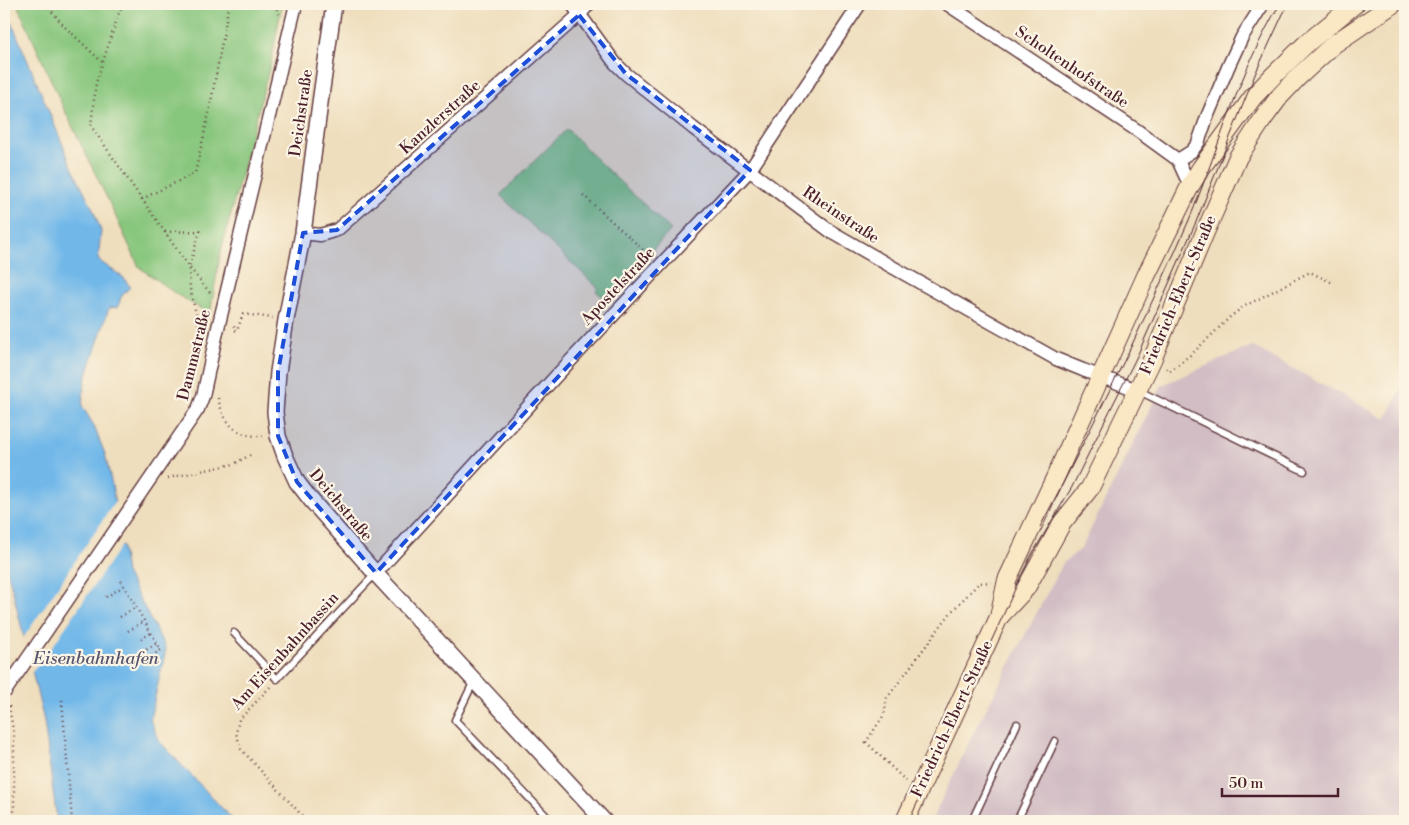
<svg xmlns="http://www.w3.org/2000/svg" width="1409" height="825" font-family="'Libre Bodoni',serif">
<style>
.industrial{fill:#d2bdc5}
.green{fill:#87c67d;stroke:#687254}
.water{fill:#71b8e9;stroke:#5e6c8a}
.pier{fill:#efdebd}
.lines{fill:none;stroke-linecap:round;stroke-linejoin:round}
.service-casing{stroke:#633c41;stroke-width:9}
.minor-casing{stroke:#633c41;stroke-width:15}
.tertiary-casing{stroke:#633c41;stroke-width:18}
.secondary-casing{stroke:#633c41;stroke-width:20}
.path{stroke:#633c41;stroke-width:2.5;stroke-dasharray:1 4;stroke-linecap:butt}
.service{stroke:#fff;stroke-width:6}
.minor{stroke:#fff;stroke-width:12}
.tertiary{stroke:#fff;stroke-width:15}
.secondary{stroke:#fae7c3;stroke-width:18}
.tram{stroke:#4a1f2b;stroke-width:1}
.minor-bridge-casing{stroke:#633c41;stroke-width:15;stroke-linecap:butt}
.minor-bridge{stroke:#fff;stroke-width:12}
.marked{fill:#1d4ed8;fill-opacity:0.2;stroke:#1d4ed8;stroke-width:4;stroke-dasharray:10 6;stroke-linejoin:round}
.labels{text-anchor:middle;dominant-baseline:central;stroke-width:4.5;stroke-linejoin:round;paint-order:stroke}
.street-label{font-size:16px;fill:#4a1f2b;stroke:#fcf5e5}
.water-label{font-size:18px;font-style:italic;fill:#58556e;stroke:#fcf5e5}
</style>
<rect width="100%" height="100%" fill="#fcf5e5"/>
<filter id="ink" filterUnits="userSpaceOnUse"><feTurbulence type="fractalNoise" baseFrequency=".02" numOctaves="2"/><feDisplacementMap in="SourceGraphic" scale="10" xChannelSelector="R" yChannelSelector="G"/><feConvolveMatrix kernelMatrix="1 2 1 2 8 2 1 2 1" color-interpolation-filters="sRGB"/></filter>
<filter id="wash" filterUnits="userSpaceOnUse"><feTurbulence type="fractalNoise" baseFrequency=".0096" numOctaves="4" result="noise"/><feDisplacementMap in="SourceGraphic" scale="20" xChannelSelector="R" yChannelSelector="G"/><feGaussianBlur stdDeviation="1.12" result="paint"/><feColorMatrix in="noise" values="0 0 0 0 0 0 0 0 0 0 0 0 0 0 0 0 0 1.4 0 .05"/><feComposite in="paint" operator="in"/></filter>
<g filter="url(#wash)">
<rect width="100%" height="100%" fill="#efdebd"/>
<polygon class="industrial" points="1252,346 1386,419 1405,381 1405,821 931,821 975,730 1063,563 1081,549 1162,385"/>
<g class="green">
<polygon points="17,4 282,4 272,58 220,255 210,314 176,294 139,267 108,200 63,107"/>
<polygon points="567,129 600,163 671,230 606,300 596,291 598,288 500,195"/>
<polygon points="4,601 9,627 4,636"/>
</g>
<polygon class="water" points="4,4 72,167 93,209 101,231 98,260 124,278 130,287 121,297 118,307 109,308 85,381 82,406 93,424 105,454 113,489 126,573 166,649 150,719 159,741 234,821 57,821 44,721 13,592 4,560"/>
<polygon class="pier" points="117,499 124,541 44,659 37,665 30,675 22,640"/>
</g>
<g filter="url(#ink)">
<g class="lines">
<g class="service-casing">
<g id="service">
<polyline points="1139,391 1304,471"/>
<polyline points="234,633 277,679 376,573"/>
<polyline points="474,681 455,720 551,821"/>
<polyline points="972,821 1017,724"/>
<polyline points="1017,821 1055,741"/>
</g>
</g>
<g class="minor-casing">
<g id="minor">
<polyline points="572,4 615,63 626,74 693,128 830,231 887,264 1056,359 1083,370 1137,390"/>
<polyline points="947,4 1138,131 1178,160 1190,186"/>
<polyline points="1178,160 1192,151 1198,143 1207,117 1229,65 1242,37 1263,4"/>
<polyline points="303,233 320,235 337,230 579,15 589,4"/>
<polyline points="217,332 296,4"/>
<polyline points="376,573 558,374 750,170 860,4"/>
</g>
</g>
<g class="tertiary-casing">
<polyline id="tertiary" points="334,4 320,103 303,233 286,320 278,372 275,412 278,436 285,456 297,482 311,500 376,574 604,821"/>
</g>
<g class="secondary-casing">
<g id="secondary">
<polyline points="1000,616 1026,588 1062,523 1090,488 1152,360 1203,237 1238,157 1263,119 1280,96 1299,76 1334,44 1393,4"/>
<polyline points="905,821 999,617 1007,580 1055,478 1146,276 1190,186 1201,168 1253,97 1273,76 1307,43 1355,4"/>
</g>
</g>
<g class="path">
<polyline points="46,4 63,25 102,62"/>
<polyline points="122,4 96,83 91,126 189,267 211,294"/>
<polyline points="278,4 277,10 279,14"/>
<polyline points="583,195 650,256"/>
<polyline points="142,199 195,173 209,113 229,4"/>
<polyline points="165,232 200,231 189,267 190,289 201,334"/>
<polyline points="234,326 234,330 237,331 243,314 273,318"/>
<polyline points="1166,368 1170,371 1194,352 1230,317 1243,307 1310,272 1333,283"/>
<path d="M218 398C224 424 236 437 263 436"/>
<polyline points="168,478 234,464 252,454"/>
<polyline points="121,581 161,650 142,662"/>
<polyline points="106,597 124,586"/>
<polyline points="120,617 136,607"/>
<polyline points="128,631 144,621"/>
<polyline points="141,639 151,633"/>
<polyline points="138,655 157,643"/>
<polyline points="270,687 239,720 236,733 241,749 307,821"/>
<polyline points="62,700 72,821"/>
<polyline points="9,706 14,736 14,821"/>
<polyline points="906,781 866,742 884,715 887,698 952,611 979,583 991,582"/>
</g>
<use href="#service" class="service"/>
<use href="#minor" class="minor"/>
<use href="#tertiary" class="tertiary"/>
<use href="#secondary" class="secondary"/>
<g class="tram">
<path d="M1040 527C1071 469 1100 410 1129 351 1149 308 1170 264 1189 220 1219 148 1239 71 1280 4"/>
<polyline points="909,821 1016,587 1031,556 1072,487 1138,354 1196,222 1256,72 1283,14 1289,4"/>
</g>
<g class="minor-bridge-casing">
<polyline id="minor-bridge" points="4,693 198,409 203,396 217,332"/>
</g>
<use href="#minor-bridge" class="minor-bridge"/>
</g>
</g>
<path class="marked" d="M579 15 626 74 750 170 376 573 297 482 278 436V372L303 233 337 230Z"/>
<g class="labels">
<g class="street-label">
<text transform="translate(1072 67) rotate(34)">Scholtenhofstraße</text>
<text transform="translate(301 113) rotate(-82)">Deichstraße</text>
<text transform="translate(440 117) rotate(-42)">Kanzlerstraße</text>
<text transform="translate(841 215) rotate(34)">Rheinstraße</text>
<text transform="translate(618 286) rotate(-47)">Apostelstraße</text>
<text transform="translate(1178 295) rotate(-67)">Friedrich-Ebert-Straße</text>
<text transform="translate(194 355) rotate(-76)">Dammstraße</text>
<text transform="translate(341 505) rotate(50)">Deichstraße</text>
<text transform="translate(285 651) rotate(-48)">Am Eisenbahnbassin</text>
<text transform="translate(952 719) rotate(-65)">Friedrich-Ebert-Straße</text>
</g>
<g class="water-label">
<text x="96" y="658">Eisenbahnhafen</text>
</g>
</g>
<rect width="1409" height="825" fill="none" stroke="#fcf5e5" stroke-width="20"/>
<path d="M1222 788v8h116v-8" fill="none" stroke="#4a1f2b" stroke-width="2.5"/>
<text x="1229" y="788" font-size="15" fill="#4a1f2b" stroke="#fcf5e5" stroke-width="4" paint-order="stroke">50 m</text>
</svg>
